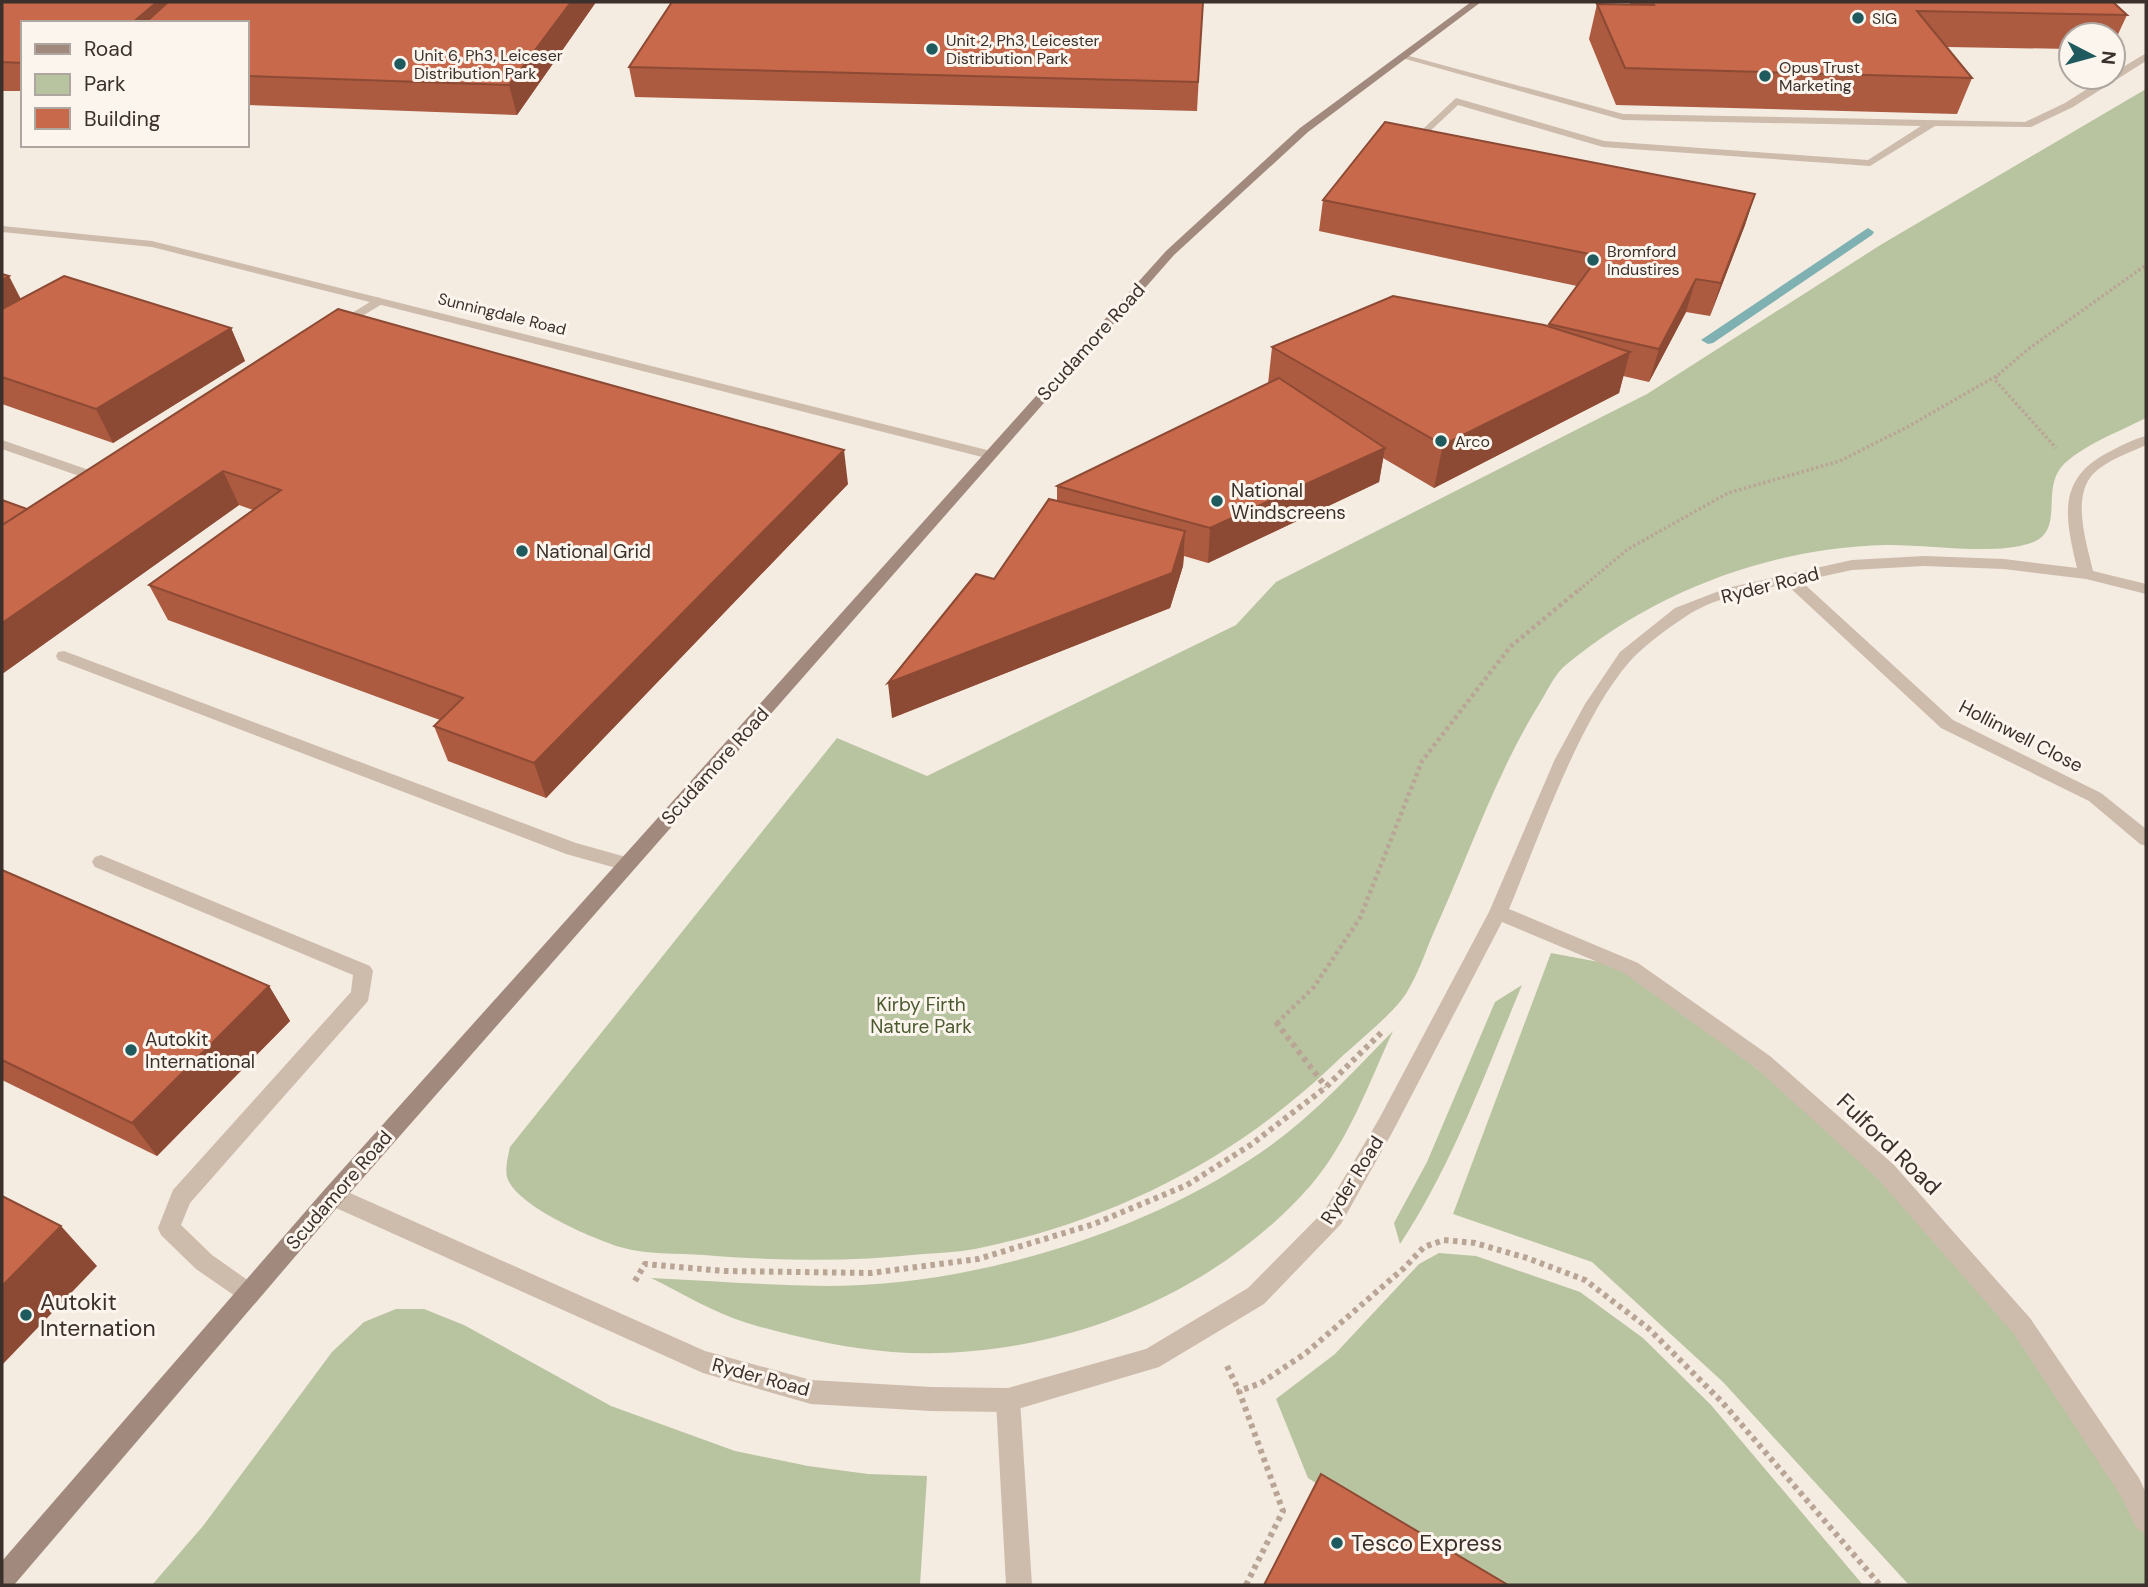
<svg xmlns="http://www.w3.org/2000/svg" width="2148" height="1587" font-family="'DM Sans',sans-serif">
<style>
.green{fill:#b8c4a0}
.lines{fill:none;stroke-linecap:round;stroke-linejoin:round}
.stream{fill:#7fb0b2;fill-rule:evenodd}
.path-far2{stroke:#b9a596;stroke-width:3.5;stroke-dasharray:2.5 2.5;stroke-linecap:butt}
.path-far1{stroke:#b9a596;stroke-width:4.5;stroke-dasharray:3.5 3.5;stroke-linecap:butt}
.path{stroke:#b9a596;stroke-width:6;stroke-dasharray:4.5 4.5;stroke-linecap:butt}
.lane{fill:#cdbbac;fill-rule:evenodd}
.street{fill:#cdbbac;fill-rule:evenodd}
.secondary{fill:#a18a7d;fill-rule:evenodd}
.wall{fill:#ac5a40}
.shaded-wall{fill:#8c4a34}
.building{fill:#c8694b;stroke:#8c4a34;stroke-width:2}
.poi-dot{fill:#1f5a5e;stroke:#fbf5ee;stroke-width:2.5}
.labels{text-anchor:middle;dominant-baseline:central;stroke-width:6;stroke-linejoin:round;paint-order:stroke}
.far-poi-label{font-size:16px;fill:#3b302b;stroke:#fbf5ee;text-anchor:start}
.far-street-label{font-size:16px;fill:#3b302b;stroke:#fbf5ee}
.street-label{font-size:19px;fill:#3b302b;stroke:#fbf5ee}
.poi-label{font-size:19px;fill:#3b302b;stroke:#fbf5ee;text-anchor:start}
.park-label{font-size:19px;fill:#4a5a2e;stroke:#fbf5ee}
.near-street-label{font-size:23px;fill:#3b302b;stroke:#fbf5ee}
.near-poi-label{font-size:23px;fill:#3b302b;stroke:#fbf5ee;text-anchor:start}
</style>
<rect width="100%" height="100%" fill="#f4ebe1"/>
<g class="green">
<path d="M2146 89V418C2123 430 2070 450 2058 472 2044 496 2063 532 2031 543 1992 556 1927 544 1885 545 1770 548 1656 591 1567 664 1554 674 1547 692 1538 706 1494 778 1468 858 1433 934 1425 953 1418 974 1407 992 1394 1014 1353 1045 1333 1065 1232 1161 1112 1221 975 1249 958 1252 940 1253 923 1254 851 1262 776 1261 704 1255 677 1253 645 1255 620 1247 592 1238 516 1206 507 1177 505 1168 508 1156 510 1147L837 738 927 776 1236 625 1276 582 1647 394 1882 244Z"/>
<polygon points="1551,953 1631,968 1886,1172 2022,1326 2130,1487 2146,1520 2146,1585 1909,1585 1723,1382 1592,1262 1453,1214"/>
<path d="M1522 985C1485 1073 1453 1164 1400 1244L1394 1223 1427 1162 1495 1002Z"/>
<path d="M1393 1031C1369 1083 1348 1142 1311 1185 1210 1301 1044 1363 892 1352 843 1348 794 1337 747 1323 714 1313 682 1293 651 1278 709 1281 767 1285 825 1286 972 1286 1140 1235 1260 1153 1310 1119 1351 1074 1393 1031Z"/>
<polygon points="1439,1253 1476,1256 1580,1292 1643,1338 1711,1405 1863,1585 1477,1585 1308,1478 1276,1399 1335,1354 1419,1264"/>
<polygon points="396,1309 424,1309 464,1325 611,1406 735,1451 808,1466 868,1474 927,1476 920,1585 152,1585 203,1526 332,1352 364,1322"/>
</g>
<g class="lines">
<polygon class="stream" points="1868,228 1874,232 1872,235 1713,343 1708,344 1701,340"/>
<g class="path-far2">
<polyline points="1997,376 1995,380 2056,448"/>
<polyline points="1579,590 1628,549 1728,493 1840,461 1909,426 1998,375 2027,350 2146,265"/>
</g>
<polyline class="path-far1" points="1277,1023 1314,987 1360,918 1422,761 1510,647 1581,588"/>
<g class="path">
<polyline points="1276,1022 1326,1087"/>
<polyline points="635,1281 645,1264 724,1271 871,1273 978,1259 1094,1224 1187,1185 1252,1144 1326,1087 1384,1030"/>
<polyline points="1227,1366 1239,1391"/>
<polyline points="1246,1585 1283,1511 1239,1391 1261,1383 1306,1353 1404,1268 1424,1247 1444,1240 1475,1243 1527,1258 1585,1280 1648,1328 1722,1402 1880,1585"/>
</g>
<g class="lane">
<polygon points="1402,54 1623,114 2025,122 2065,103 2106,77 2113,77 2113,73 2143,55 2146,54 2146,61 2073,107 2031,127 1935,126 1870,166 1603,147 1458,105 1411,149 1406,146 1407,144 1456,98 1604,141 1868,160 1921,126 1623,120 1402,58"/>
<polygon points="378,297 384,301 382,304 341,329 333,329 331,326"/>
<polygon points="2,440 89,470 103,463 110,467 95,478 85,478 2,449"/>
<polygon points="64,651 576,843 633,859 636,864 633,869 627,871 566,854 58,660 56,656 58,652"/>
<polygon points="101,855 370,966 373,971 368,1001 190,1203 181,1225 212,1255 256,1286 259,1294 256,1302 248,1305 196,1269 161,1235 158,1228 173,1190 351,992 353,975 95,867 92,862 95,857"/>
<polygon points="1008,1388 1016,1392 1020,1400 1032,1585 1006,1585 996,1400 1000,1392"/>
</g>
<g class="street">
<polygon points="2,226 152,241 995,452 997,455 990,459 152,247 2,232"/>
<path d="M2146 436V445C2129 453 2107 460 2093 474 2071 498 2087 544 2093 571L2146 584V594L2086 579 2004 569 1924 566 1852 570 1801 581 1953 720 2101 793 2146 829V846L2140 844 2089 801 1941 728 1786 584C1753 591 1714 597 1685 617 1668 628 1645 645 1631 660 1579 719 1540 835 1509 909L1638 963 1770 1056 1894 1165 2030 1318 2139 1478 2146 1493V1533L2137 1529 2121 1496 2014 1334 1878 1179 1756 1068 1624 973 1502 922 1393 1131 1341 1224 1264 1304 1159 1367 1008 1412 931 1411 811 1404 703 1373 325 1203 322 1196 325 1189 333 1186 341 1189 705 1351 811 1380 931 1387 1008 1388 1146 1349 1248 1288 1325 1210 1379 1119 1489 912 1555 759 1585 704 1620 652 1675 608 1727 588 1852 560 1924 556 2004 559 2077 568C2065 517 2056 478 2111 451 2122 445 2134 439 2146 436Z"/>
</g>
<polygon class="secondary" points="1471,2 1481,2 1308,132 1174,255 341,1203 14,1585 2,1585 2,1561 325,1189 1166,251 1300,128"/>
</g>
<g class="wall">
<polygon points="2,2 596,2 517,115 247,105 247,23 23,23 23,91 2,91"/>
<polygon points="1203,2 1197,111 635,97 629,67"/>
<polygon points="1629,2 2113,2 2127,15 2113,45 2113,35 2071,35 2071,49 1947,47 1972,78 1957,114 1616,105 1589,39 1597,4 1631,5"/>
<polygon points="1755,194 1745,225 1710,316 1686,312 1649,382 1623,376 1619,393 1434,488 1383,458 1379,482 1208,563 1184,556 1183,566 1170,608 892,718 994,579 1057,501 1057,486 1268,384 1272,347 1548,327 1549,324 1577,286 1319,231 1323,200"/>
<polygon points="2,274 21,299 231,328 245,361 113,443 2,404"/>
<polygon points="338,309 848,484 546,798 448,761 434,726 440,720 168,620 149,585 253,510 239,505 2,674 2,500 27,509"/>
<polygon points="2,870 269,986 290,1021 157,1156 2,1080"/>
</g>
<g class="shaded-wall">
<polygon points="157,2 199,2 175,23 132,23"/>
<polygon points="571,2 596,2 517,115 509,85"/>
<polygon points="1755,194 1745,225 1710,316 1721,283"/>
<polygon points="9,276 30,317 2,332 2,280"/>
<polygon points="1696,279 1686,312 1649,382 1659,349"/>
<polygon points="231,328 245,361 113,443 96,409"/>
<polygon points="1630,352 1619,393 1434,488 1443,445"/>
<polygon points="1385,448 1379,482 1208,563 1210,528"/>
<polygon points="844,450 848,484 546,798 534,763"/>
<polygon points="223,471 239,505 2,674 2,623"/>
<polygon points="1185,531 1183,566 1170,608 892,718 888,683"/>
<polygon points="269,986 290,1021 157,1156 132,1123"/>
<polygon points="61,1226 97,1266 2,1365 2,1286"/>
</g>
<g class="building">
<polygon points="2,2 157,2 132,23 23,23 23,63 2,62"/>
<polygon points="168,2 571,2 509,85 247,76 247,23 145,23"/>
<polygon points="672,2 1203,2 1198,82 629,67"/>
<polygon points="1652,2 2113,2 2127,15 1917,11 1972,78 1625,68 1597,4 1654,5"/>
<polygon points="1385,122 1755,194 1721,283 1696,279 1659,349 1549,324 1599,256 1323,200"/>
<polygon points="2,274 9,276 2,280"/>
<polygon points="64,276 231,328 96,409 2,377 2,309"/>
<polygon points="1393,296 1544,325 1630,352 1443,445 1272,347"/>
<polygon points="338,309 844,450 534,763 434,726 463,698 149,585 281,490 223,471 2,623 2,525"/>
<polygon points="1279,378 1385,448 1210,528 1057,486"/>
<polygon points="1049,499 1185,531 1172,573 888,683 976,574 994,579"/>
<polygon points="2,500 27,509 2,525"/>
<polygon points="2,870 269,986 132,1123 2,1060"/>
<polygon points="2,1196 61,1226 2,1286"/>
<polygon points="1321,1474 1508,1585 1264,1585"/>
</g>
<g class="poi-dot">
<circle cx="1858" cy="18" r="7"/>
<circle cx="932" cy="49" r="7"/>
<circle cx="400" cy="64" r="7"/>
<circle cx="1765" cy="76" r="7"/>
<circle cx="1593" cy="260" r="7"/>
<circle cx="1441" cy="441" r="7"/>
<circle cx="1217" cy="501" r="7"/>
<circle cx="522" cy="551" r="7"/>
<circle cx="131" cy="1050" r="7"/>
<circle cx="26" cy="1315" r="7"/>
<circle cx="1337" cy="1543" r="7"/>
</g>
<g class="labels">
<g class="far-poi-label">
<text x="1872" y="18">SIG</text>
<text x="946" y="40">Unit 2, Ph3, Leicester<tspan x="946" dy="18">Distribution Park</tspan></text>
<text x="414" y="55">Unit 6, Ph3, Leiceser<tspan x="414" dy="18">Distribution Park</tspan></text>
<text x="1779" y="67">Opus Trust<tspan x="1779" dy="18">Marketing</tspan></text>
<text x="1607" y="251">Bromford<tspan x="1607" dy="18">Industires</tspan></text>
<text x="1455" y="441">Arco</text>
</g>
<g class="far-street-label">
<text transform="translate(502 314) rotate(14)">Sunningdale Road</text>
</g>
<g class="street-label">
<text transform="translate(1091 342) rotate(-48)">Scudamore Road</text>
<text transform="translate(1770 585) rotate(-14)">Ryder Road</text>
<text transform="translate(2021 736) rotate(27)">Hollinwell Close</text>
<text transform="translate(715 766) rotate(-48)">Scudamore Road</text>
<text transform="translate(1352 1180) rotate(-58)">Ryder Road</text>
<text transform="translate(339 1190) rotate(-49)">Scudamore Road</text>
<text transform="translate(761 1377) rotate(15)">Ryder Road</text>
</g>
<g class="poi-label">
<text x="1231" y="490">National<tspan x="1231" dy="22">Windscreens</tspan></text>
<text x="536" y="551">National Grid</text>
<text x="145" y="1039">Autokit<tspan x="145" dy="22">International</tspan></text>
</g>
<g class="park-label">
<text x="921" y="1004">Kirby Firth<tspan x="921" dy="22">Nature Park</tspan></text>
</g>
<g class="near-street-label">
<text transform="translate(1889 1144) rotate(44)">Fulford Road</text>
</g>
<g class="near-poi-label">
<text x="40" y="1302">Autokit<tspan x="40" dy="26">Internation</tspan></text>
<text x="1351" y="1543">Tesco Express</text>
</g>
</g>
<rect width="2148" height="1587" fill="none" stroke="#3b302b" stroke-width="7"/>
<rect x="21" y="21" width="228" height="126" fill="#fbf5ee" stroke="#aea6a0" stroke-width="2"/>
<rect x="35" y="44" width="35" height="10" fill="#a18a7d" stroke="#aea6a0" stroke-width="2"/>
<text x="84" y="56" font-size="21" fill="#3b302b">Road</text>
<rect x="35" y="74" width="35" height="21" fill="#b8c4a0" stroke="#aea6a0" stroke-width="2"/>
<text x="84" y="91" font-size="21" fill="#3b302b">Park</text>
<rect x="35" y="108" width="35" height="21" fill="#c8694b" stroke="#aea6a0" stroke-width="2"/>
<text x="84" y="126" font-size="21" fill="#3b302b">Building</text>
<g transform="translate(2092 56) rotate(96)"><circle r="33" fill="#fbf5ee" stroke="#aea6a0" stroke-width="2"/>
<path d="M0-5L12 26L0 18L-12 26Z" fill="#1f5a5e"/>
<text y="-10" font-size="19" font-weight="bold" text-anchor="middle" fill="#3b302b">N</text>
</g>
</svg>
